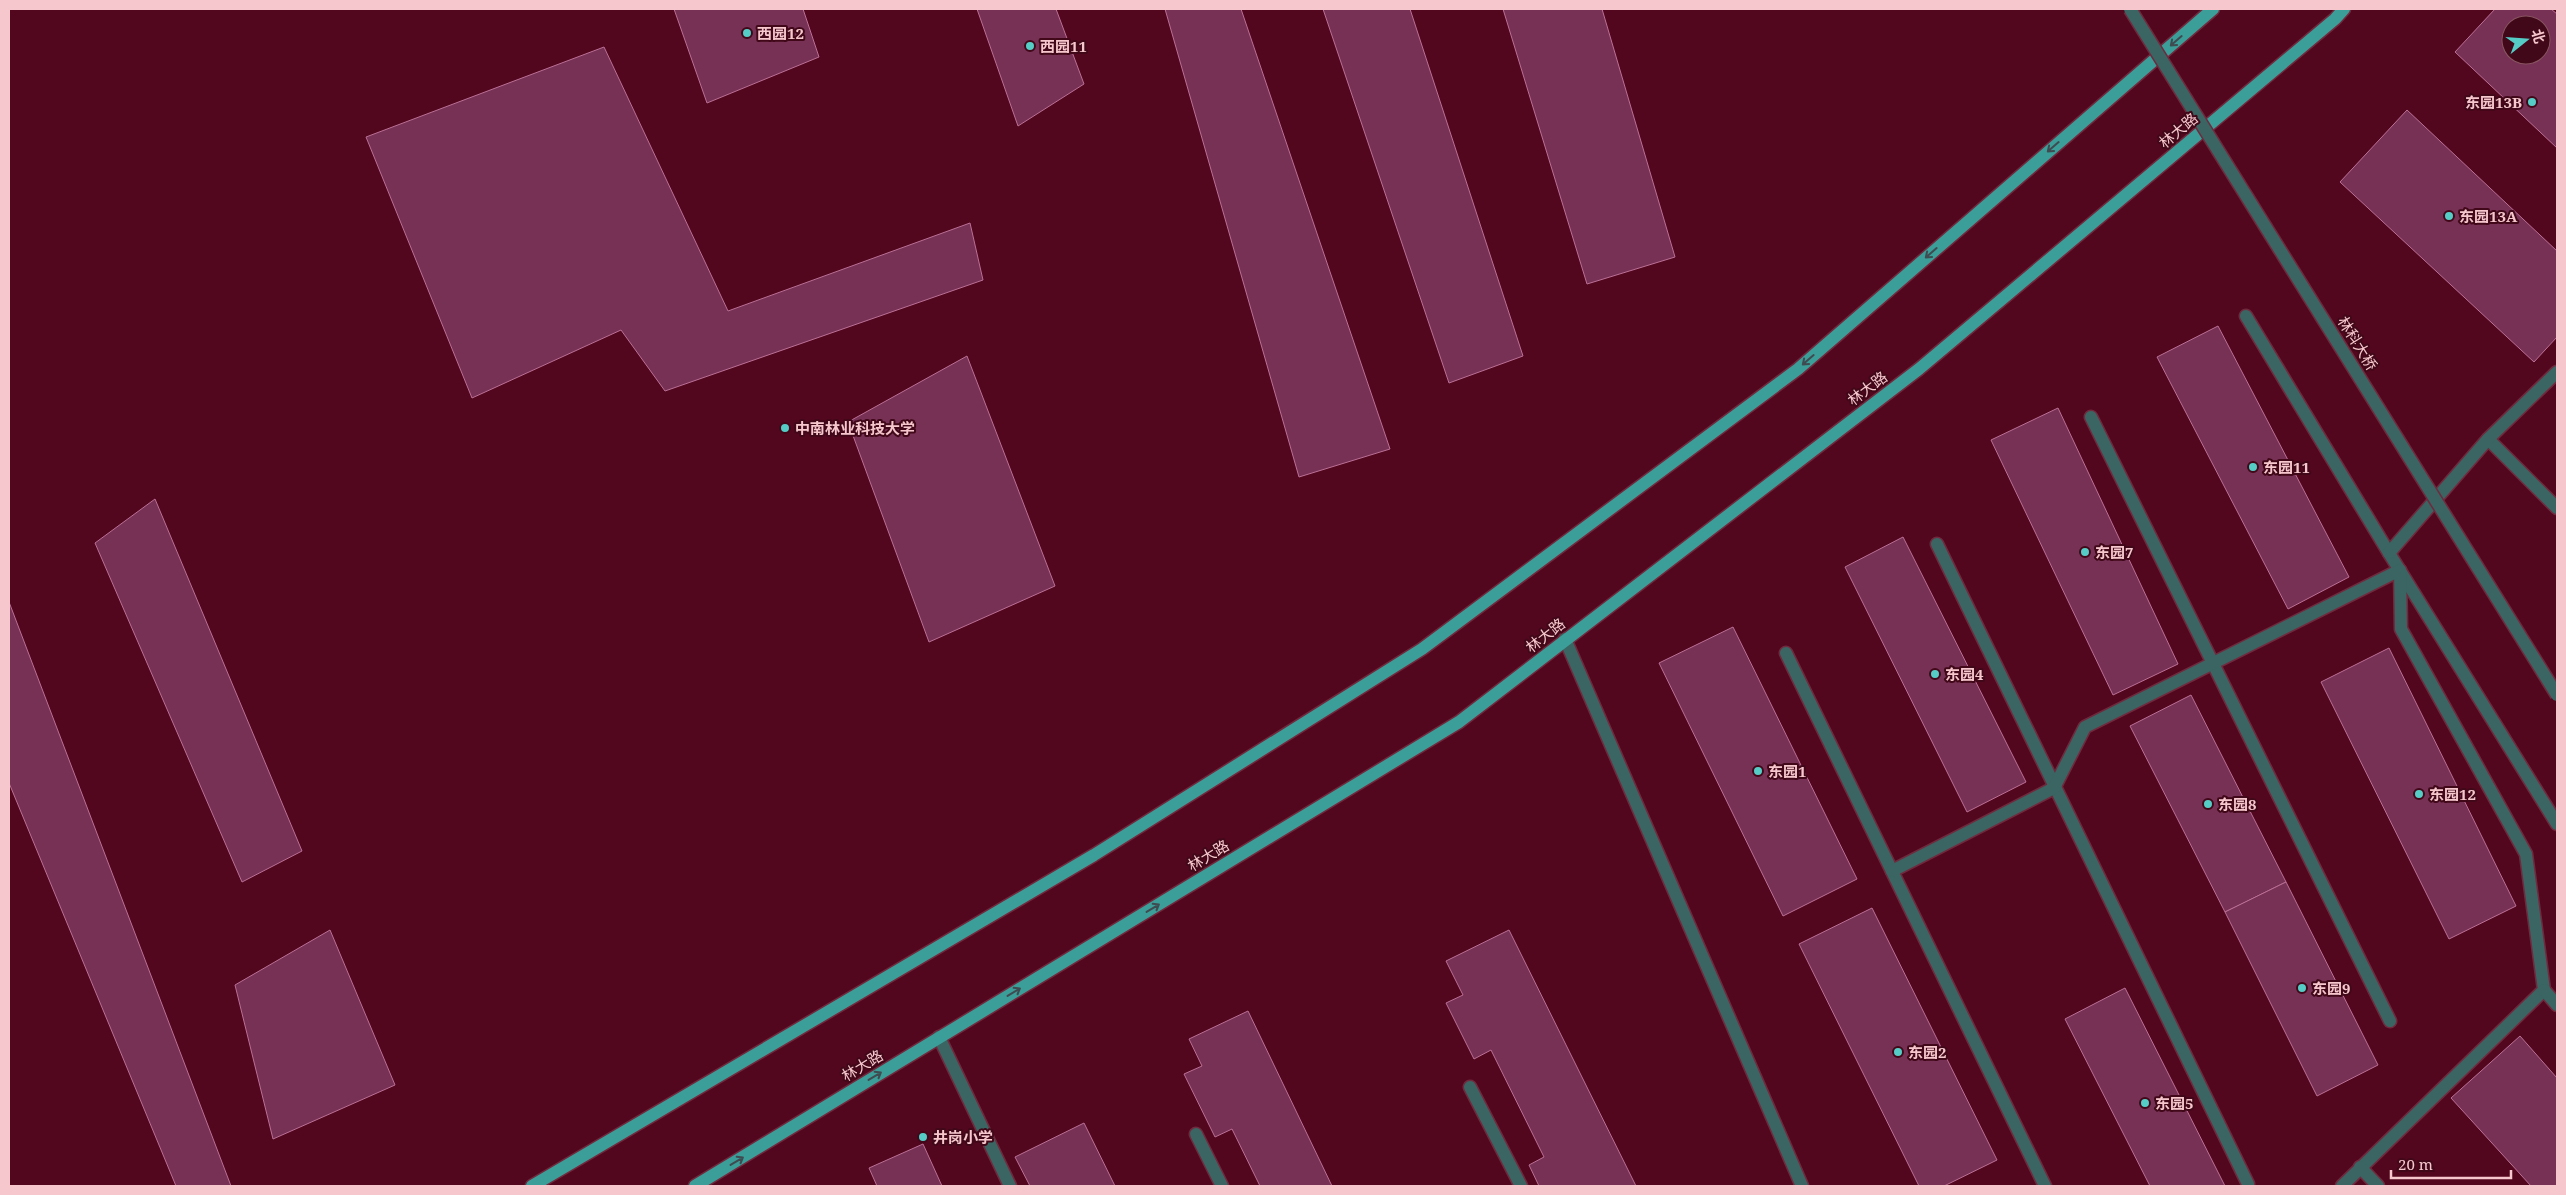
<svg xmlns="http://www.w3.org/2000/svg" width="2566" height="1195" font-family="'Noto Serif','Noto Sans SC',serif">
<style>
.building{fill:#763155;stroke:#bb7095;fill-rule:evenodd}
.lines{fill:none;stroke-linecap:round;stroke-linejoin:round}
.minor-casing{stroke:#702a3e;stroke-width:15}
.major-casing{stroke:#702a3e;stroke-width:15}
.minor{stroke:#3a6562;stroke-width:12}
.major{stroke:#3c9e98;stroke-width:12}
.minor-bridge-casing{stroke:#702a3e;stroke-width:15;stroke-linecap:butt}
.minor-bridge{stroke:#3a6562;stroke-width:12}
.oneway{stroke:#3e4c52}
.poi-dot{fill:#55cdc6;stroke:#400818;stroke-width:2}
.labels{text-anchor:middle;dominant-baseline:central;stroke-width:4;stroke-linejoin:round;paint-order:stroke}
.poi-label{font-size:15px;font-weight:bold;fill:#f6c7cd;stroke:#400818;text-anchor:start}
.street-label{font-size:15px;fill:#f6c7cd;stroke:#400818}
</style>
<rect width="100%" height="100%" fill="#53071f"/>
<g class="building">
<polygon points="674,9 803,9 819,57 707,103"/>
<polygon points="977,9 1056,9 1084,84 1018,126"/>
<polygon points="1165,9 1241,9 1390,449 1299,477"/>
<polygon points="1323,9 1410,9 1523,356 1449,383"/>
<polygon points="1503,9 1602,9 1675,257 1587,284"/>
<path d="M2495 9H2551L2557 14V148L2455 52ZM2511 25H2541V55H2511Z"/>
<polygon points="604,47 728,311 970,223 983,280 665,391 621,330 472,398 366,137"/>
<polygon points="2407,110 2557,251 2557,337 2534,362 2340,182"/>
<polygon points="2218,326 2349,577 2288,609 2157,357"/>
<polygon points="967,356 1055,586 929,642 848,422"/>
<polygon points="2058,408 2178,664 2113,695 1991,440"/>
<polygon points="155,499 302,851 242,882 95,543"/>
<polygon points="1903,537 2026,782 1967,812 1845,567"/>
<polygon points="9,602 231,1186 176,1186 9,783"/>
<polygon points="1733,627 1857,879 1783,916 1659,663"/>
<polygon points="2389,648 2516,906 2449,939 2321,682"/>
<polygon points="2191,695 2286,882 2225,912 2130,726"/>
<polygon points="2286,882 2378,1065 2317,1096 2225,912"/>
<polygon points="1872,908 1997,1160 1944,1186 1919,1186 1799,944"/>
<polygon points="330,930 395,1085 273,1139 235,985"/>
<polygon points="1509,930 1636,1186 1539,1186 1529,1165 1544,1157 1491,1050 1474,1059 1446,1003 1463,995 1446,961"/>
<polygon points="2125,988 2225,1186 2150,1186 2065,1019"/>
<polygon points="1248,1011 1332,1186 1260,1186 1232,1129 1215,1137 1184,1074 1202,1066 1189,1039"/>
<polygon points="2520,1036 2557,1078 2557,1186 2531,1186 2451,1098"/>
<polygon points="1084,1123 1115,1186 1030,1186 1015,1157"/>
<polygon points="923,1144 942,1186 877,1186 869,1168"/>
</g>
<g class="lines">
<g class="minor-casing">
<g id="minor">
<polyline points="2246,316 2389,553 2557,824"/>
<polyline points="2091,417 2390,1021"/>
<polyline points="2488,439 2557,508"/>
<polyline points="1937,544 2248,1184"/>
<polyline points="2389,553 2488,439 2557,372"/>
<polyline points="1565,639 1802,1186"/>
<polyline points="1786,653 2045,1186"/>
<polyline points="1892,871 2054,788 2085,727 2400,570 2401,629 2526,854 2544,990 2342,1186"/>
<polyline points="2544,990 2557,1005"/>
<polyline points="939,1037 1010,1186"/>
<polyline points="1470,1087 1521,1186"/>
<polyline points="1196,1134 1222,1186"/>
<polyline points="2360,1167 2378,1186"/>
</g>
</g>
<g class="major-casing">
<g id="major">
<polyline points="532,1186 1094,855 1422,649 1798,369 2213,9"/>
<polyline points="695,1186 1459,722 1919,369 2335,19 2344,9"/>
</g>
</g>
<use href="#minor" class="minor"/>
<use href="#major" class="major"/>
<g class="minor-bridge-casing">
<polyline id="minor-bridge" points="2130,9 2557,695"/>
</g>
<use href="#minor-bridge" class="minor-bridge"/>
</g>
<defs><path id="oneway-shaft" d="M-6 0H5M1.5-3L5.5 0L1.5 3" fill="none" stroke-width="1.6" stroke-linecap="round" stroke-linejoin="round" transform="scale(1.25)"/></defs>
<g class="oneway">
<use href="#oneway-shaft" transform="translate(2176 41) rotate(139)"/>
<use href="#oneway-shaft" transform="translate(2053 147) rotate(139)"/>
<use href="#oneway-shaft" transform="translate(1931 253) rotate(139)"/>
<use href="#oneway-shaft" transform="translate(1808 360) rotate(139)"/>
<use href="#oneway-shaft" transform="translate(1153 908) rotate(-31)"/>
<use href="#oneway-shaft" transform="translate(1014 992) rotate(-31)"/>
<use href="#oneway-shaft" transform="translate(875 1076) rotate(-31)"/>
<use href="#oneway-shaft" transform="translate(737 1161) rotate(-31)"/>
</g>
<g class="poi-dot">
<circle cx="747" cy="33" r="5"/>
<circle cx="1030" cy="46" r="5"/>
<circle cx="2532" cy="102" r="5"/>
<circle cx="2449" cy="216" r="5"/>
<circle cx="785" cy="428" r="5"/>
<circle cx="2253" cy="467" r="5"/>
<circle cx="2085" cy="552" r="5"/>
<circle cx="1935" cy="674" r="5"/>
<circle cx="1758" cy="771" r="5"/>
<circle cx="2419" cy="794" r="5"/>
<circle cx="2208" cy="804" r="5"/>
<circle cx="2302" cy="988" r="5"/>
<circle cx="1898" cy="1052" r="5"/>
<circle cx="2145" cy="1103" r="5"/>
<circle cx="923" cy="1137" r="5"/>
</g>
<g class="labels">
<g class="poi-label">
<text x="757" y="33">西园12</text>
<text x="1040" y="46">西园11</text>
<text x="2522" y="102" text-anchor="end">东园13B</text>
<text x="2459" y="216">东园13A</text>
<text x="795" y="428">中南林业科技大学</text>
<text x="2263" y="467">东园11</text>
<text x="2095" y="552">东园7</text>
<text x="1945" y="674">东园4</text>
<text x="1768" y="771">东园1</text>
<text x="2429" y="794">东园12</text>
<text x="2218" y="804">东园8</text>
<text x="2312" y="988">东园9</text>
<text x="1908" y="1052">东园2</text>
<text x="2155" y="1103">东园5</text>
<text x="933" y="1137">井岗小学</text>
</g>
<g class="street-label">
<text transform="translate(2178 130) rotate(-40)">林大路</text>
<text transform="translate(2358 343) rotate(58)">林科大桥</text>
<text transform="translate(1867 388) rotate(-37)">林大路</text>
<text transform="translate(1545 635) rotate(-38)">林大路</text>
<text transform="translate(1208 855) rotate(-31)">林大路</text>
<text transform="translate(862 1065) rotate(-31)">林大路</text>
</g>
</g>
<rect width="2566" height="1195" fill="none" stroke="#f6c7cd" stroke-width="20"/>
<g transform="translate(2526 40) rotate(73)"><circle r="24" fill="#400818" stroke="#895460"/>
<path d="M0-4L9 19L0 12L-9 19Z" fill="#55cdc6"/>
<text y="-8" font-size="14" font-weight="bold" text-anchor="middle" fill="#f6c7cd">北</text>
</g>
<path d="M2391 1170v8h120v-8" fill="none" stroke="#f6c7cd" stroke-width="2.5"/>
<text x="2398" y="1170" font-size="15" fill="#f6c7cd" stroke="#400818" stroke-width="4" paint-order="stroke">20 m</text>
</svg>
